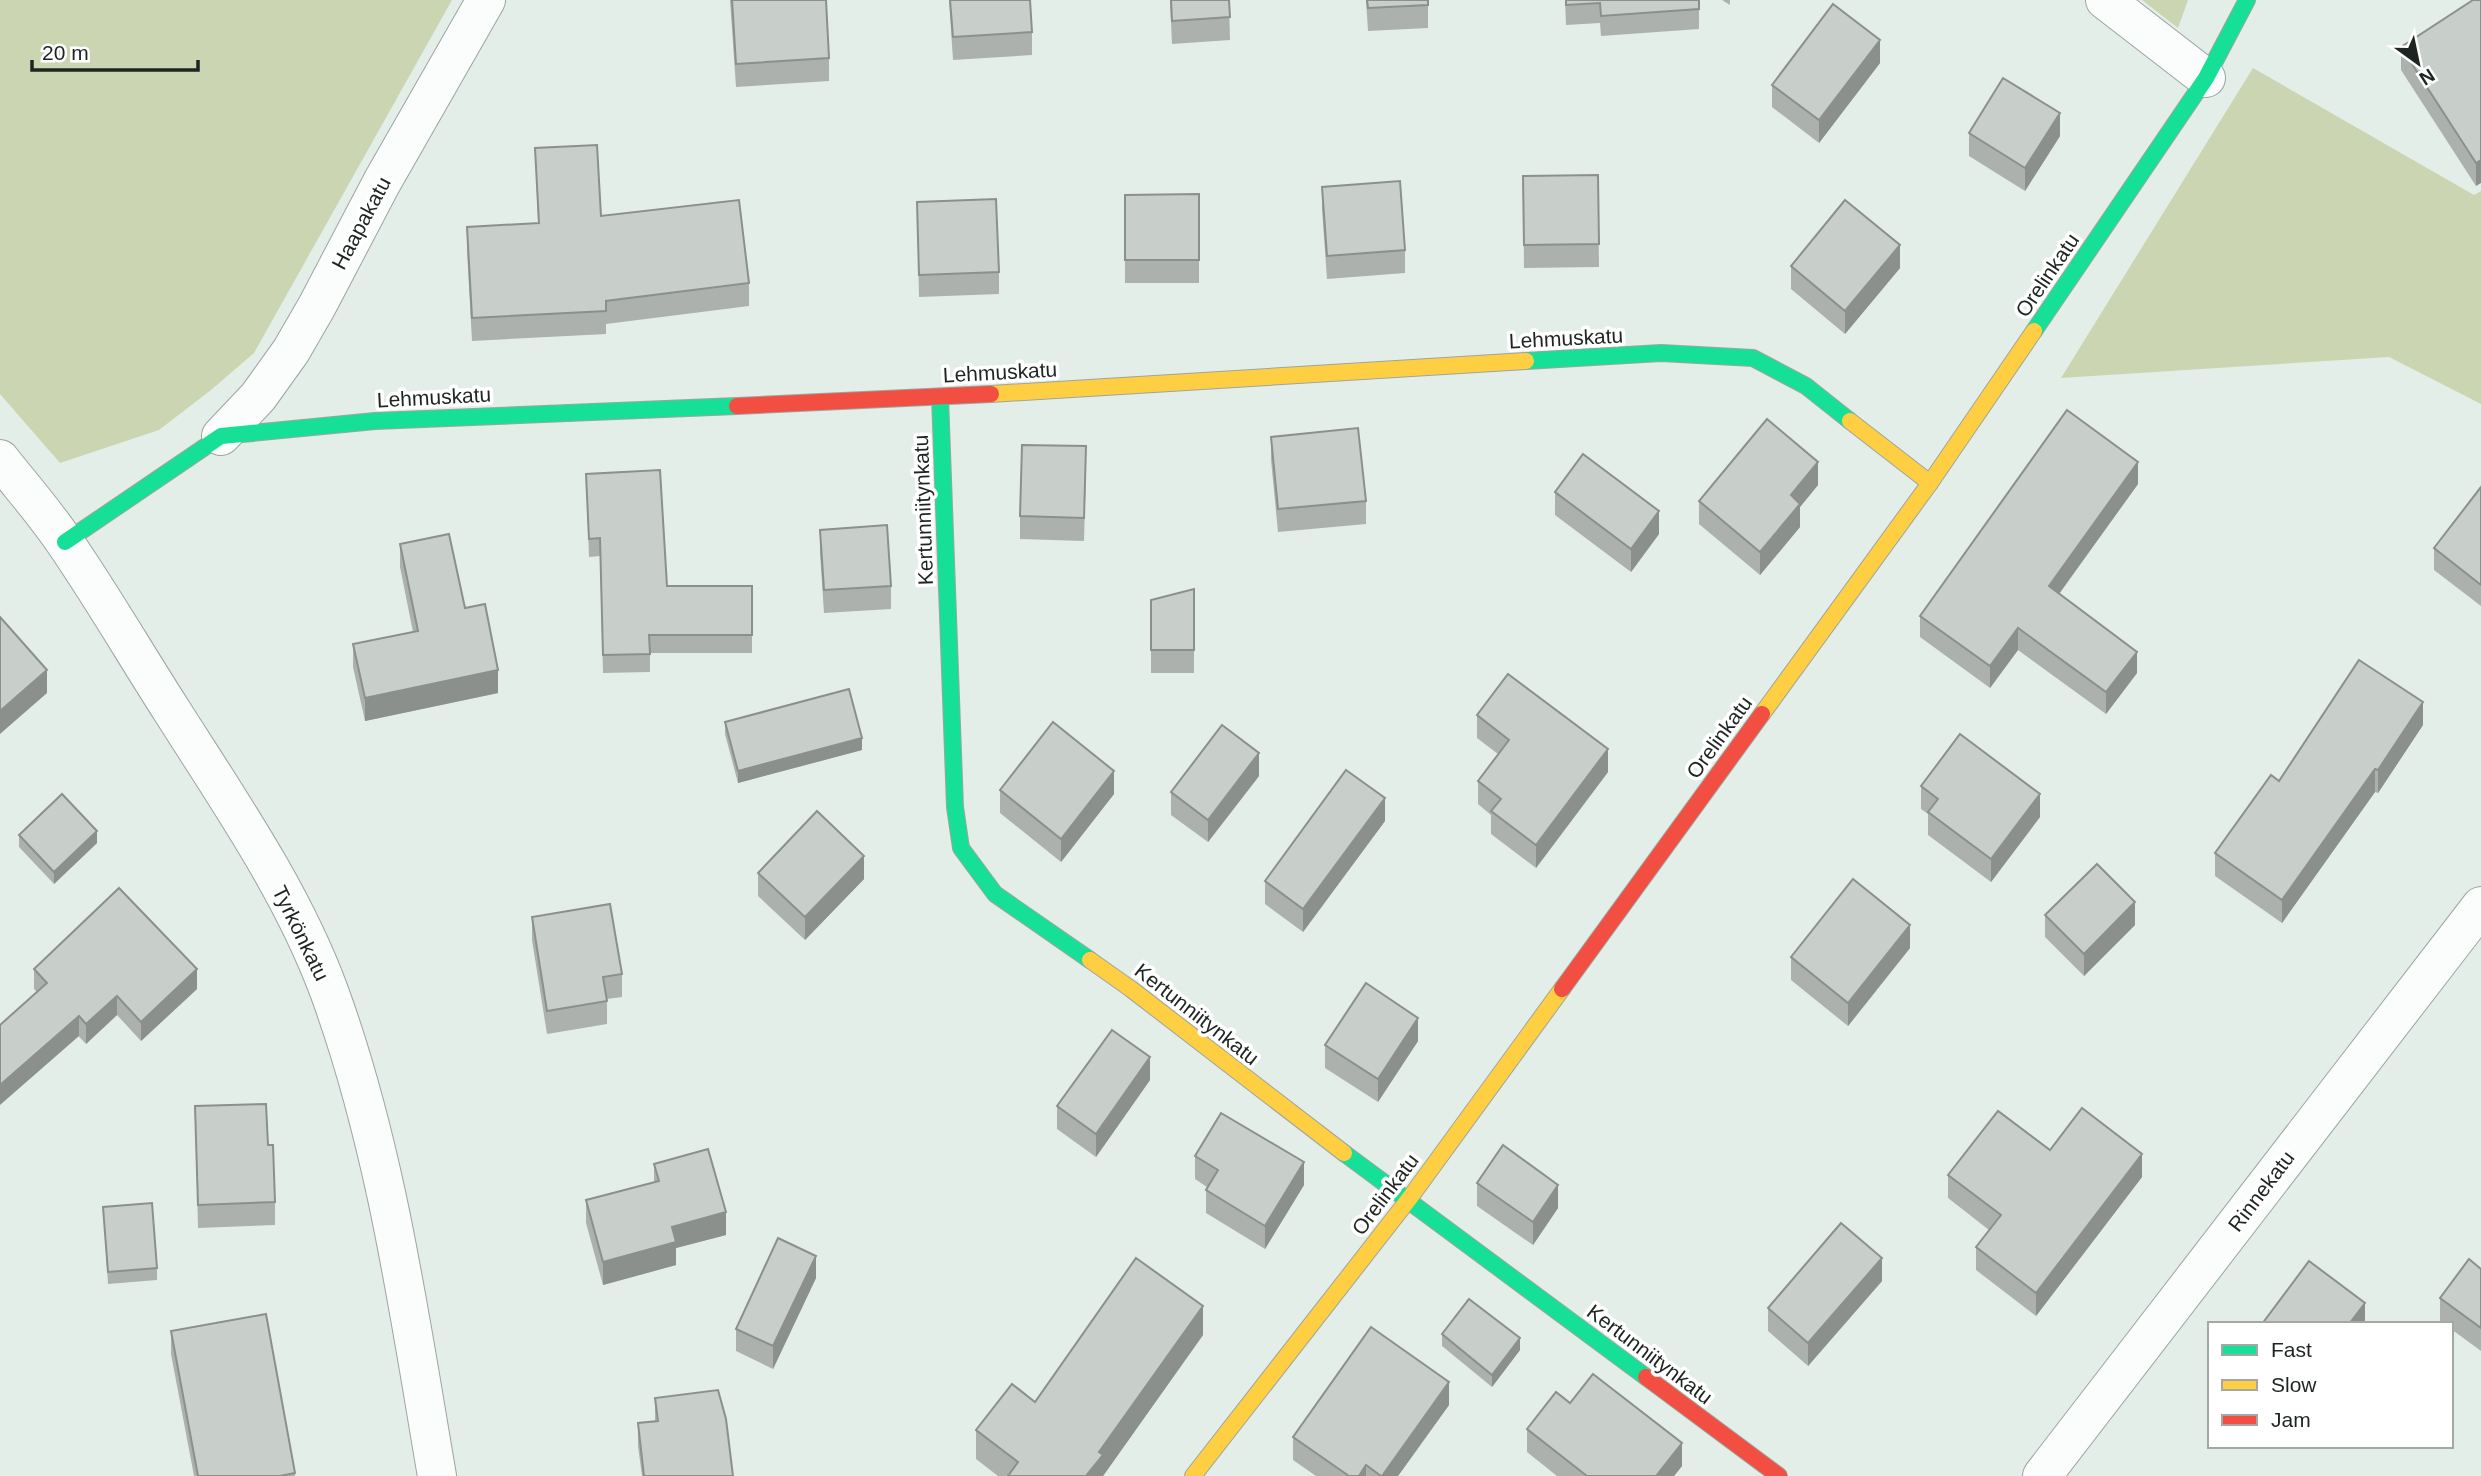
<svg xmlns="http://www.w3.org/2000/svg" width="2481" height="1476" font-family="Arial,sans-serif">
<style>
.forest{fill:#cbd5b2}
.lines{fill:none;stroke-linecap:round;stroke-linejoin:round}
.street-casing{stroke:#9da4a1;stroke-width:40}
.fast-casing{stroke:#9da4a1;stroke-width:18}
.slow-casing{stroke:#9da4a1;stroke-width:18}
.jam-casing{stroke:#9da4a1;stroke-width:18}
.street{stroke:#fbfcfc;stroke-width:38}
.fast{stroke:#16e098;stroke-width:16}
.slow{stroke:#ffcf43;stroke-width:16}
.jam{stroke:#f24e42;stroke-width:16}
.wall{fill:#acb1ae}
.shaded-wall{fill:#8c908d}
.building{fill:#c8ceca;stroke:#8c908d;stroke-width:2}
.labels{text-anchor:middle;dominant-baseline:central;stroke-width:7;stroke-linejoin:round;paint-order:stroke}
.street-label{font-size:21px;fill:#1e2421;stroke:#fff}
</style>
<rect width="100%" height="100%" fill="#e4eee9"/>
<g class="forest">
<polygon points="0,0 452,0 254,353 211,390 159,430 60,463 0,394"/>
<polygon points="2142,0 2188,0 2178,28"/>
<polygon points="2253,68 2474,195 2481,191 2481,404 2389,357 2061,378"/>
</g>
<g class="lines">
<g class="street-casing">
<g id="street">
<polyline points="2105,0 2206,78"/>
<polyline points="221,436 258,397 291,351 317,306 382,182 486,0"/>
<path d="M0 459C22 487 46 514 66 544 103 598 136 655 172 711 229 801 292 891 329 991 386 1147 409 1313 437 1476"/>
<polyline points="2042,1476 2481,906"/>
</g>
</g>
<g class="fast-casing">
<g id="fast">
<polyline points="2034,331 2206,78 2247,0"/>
<polyline points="1526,361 1661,353 1753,358 1806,386 1850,421"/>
<polyline points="940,397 955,807 961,848 995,894 1090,960"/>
<polyline points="65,542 221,436 375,421 737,406"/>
<polyline points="1344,1153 1646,1377"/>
</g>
</g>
<g class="slow-casing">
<g id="slow">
<polyline points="991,394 1526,361"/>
<polyline points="1850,421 1930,483"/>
<polyline points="1762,714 1930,483 2034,331"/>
<polyline points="1090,960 1131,989 1344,1153"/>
<polyline points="1193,1476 1409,1199 1562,989"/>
</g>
</g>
<g class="jam-casing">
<g id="jam">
<polyline points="737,406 991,394"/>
<polyline points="1562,989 1762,714"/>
<polyline points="1646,1377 1779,1476"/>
</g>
</g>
<use href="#street" class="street"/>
<use href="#fast" class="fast"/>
<use href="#slow" class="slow"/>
<use href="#jam" class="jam"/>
</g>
<g class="wall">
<polygon points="730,0 826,0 829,58 829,81 736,87"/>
<polygon points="949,0 1030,0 1032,32 1032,55 953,60"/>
<polygon points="1170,0 1229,0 1230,40 1172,44"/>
<polygon points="1366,0 1428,0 1428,28 1368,31"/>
<polygon points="1565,0 1699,0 1699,29 1601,36 1600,23 1566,25"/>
<polygon points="1722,0 1730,0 1730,5"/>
<polygon points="2481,0 2476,186 2401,70 2401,47"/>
<polygon points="1880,63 1819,143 1772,107 1772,85"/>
<polygon points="1969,133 2060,136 2025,191 1969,156"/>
<polygon points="535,148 601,216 749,283 749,306 606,324 606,334 472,341 467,250 467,227 538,223"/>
<polygon points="1598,175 1599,267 1524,268 1523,176"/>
<polygon points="1322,187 1405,250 1405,273 1327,279 1322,209"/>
<polygon points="1199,194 1199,283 1125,283 1125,195"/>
<polygon points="917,202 999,272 999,294 919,297"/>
<polygon points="1791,266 1900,268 1845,334 1791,289"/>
<polygon points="1271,437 1366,501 1366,524 1278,532 1271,460"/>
<polygon points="1086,469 1084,541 1020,539 1020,516"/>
<polygon points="586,474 667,586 752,586 752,653 650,653 650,672 603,673 600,556 589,557"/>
<polygon points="2138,484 2059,593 2137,673 2106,714 2018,650 1990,688 1920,637 1920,616"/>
<polygon points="1818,485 1800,507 1800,527 1760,575 1699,524 1699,501"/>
<polygon points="2481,487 2481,606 2434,570 2434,548"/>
<polygon points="1555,492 1659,534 1631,572 1555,515"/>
<polygon points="820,530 891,586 891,609 824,613 820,553"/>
<polygon points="400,544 465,608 498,693 365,721 353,667 353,644 413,632 400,567"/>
<polygon points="1194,589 1194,673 1151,673 1151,600"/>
<polygon points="1477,715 1608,772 1536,868 1491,834 1491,815 1478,804 1478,781 1498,754 1477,738"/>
<polygon points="725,722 862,750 738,783 725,734"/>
<polygon points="2423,725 2378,793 2375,792 2282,923 2215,876 2215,853 2279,781"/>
<polygon points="1259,776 1208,842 1171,815 1171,792"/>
<polygon points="1921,786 2040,817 1991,882 1928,835 1928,814 1921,809"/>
<polygon points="1000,790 1114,794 1061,862 1000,813"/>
<polygon points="1385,821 1303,932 1265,904 1265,881"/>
<polygon points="19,835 97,843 54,884 19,847"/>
<polygon points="758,873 864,879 805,940 758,896"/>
<polygon points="2045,915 2135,925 2084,976 2045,937"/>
<polygon points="532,917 622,974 622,997 607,999 607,1024 547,1034 532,940"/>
<polygon points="1910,948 1848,1026 1791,980 1791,957"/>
<polygon points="34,969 197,989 141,1041 117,1015 86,1044 34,989"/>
<polygon points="1418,1041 1378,1102 1325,1068 1325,1045"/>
<polygon points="1150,1080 1096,1157 1057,1129 1057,1106"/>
<polygon points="195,1106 275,1202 275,1225 198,1228"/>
<polygon points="2050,1150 2142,1177 2036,1316 1976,1270 1976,1247 1989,1230 1948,1198 1948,1175"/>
<polygon points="1195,1156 1304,1185 1265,1249 1206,1213 1206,1190 1207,1187 1195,1179"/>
<polygon points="654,1164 726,1235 676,1248 676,1265 603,1285 586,1223 586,1200 654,1182"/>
<polygon points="1477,1183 1558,1208 1533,1245 1477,1206"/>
<polygon points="103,1207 157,1268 157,1280 108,1284"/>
<polygon points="2481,1269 2481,1351 2451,1329 2451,1324 2445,1324 2440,1321 2440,1298"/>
<polygon points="816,1278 773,1369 736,1351 736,1329"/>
<polygon points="1882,1281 1808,1366 1768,1331 1768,1308"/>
<polygon points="171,1331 295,1473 295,1476 194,1476 171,1354"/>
<polygon points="1442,1334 1520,1350 1492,1387 1442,1346"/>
<polygon points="1203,1335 1103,1476 998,1476 976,1459 976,1430 1035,1402"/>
<polygon points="655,1398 733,1476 642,1476 638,1446 638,1423 655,1421"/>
<polygon points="1570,1403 1682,1466 1674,1476 1557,1476 1527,1452 1527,1429"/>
<polygon points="1449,1405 1398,1476 1316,1476 1293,1460 1293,1437"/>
</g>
<g class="shaded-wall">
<polygon points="1880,40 1880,63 1819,143 1819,120"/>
<polygon points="2060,113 2060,136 2025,191 2025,168"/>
<polygon points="2481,160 2481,183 2476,186 2476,163"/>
<polygon points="1900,245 1900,268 1845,334 1845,311"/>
<polygon points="1818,462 1818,485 1800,507 1800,527 1760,575 1760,552 1791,495"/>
<polygon points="2138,462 2138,484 2049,608 2049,586"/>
<polygon points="1659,511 1659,534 1631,572 1631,549"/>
<polygon points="2018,628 2018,650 1990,688 1990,666"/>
<polygon points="2137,652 2137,673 2106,714 2106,692"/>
<polygon points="47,670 47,693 0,734 0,711"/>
<polygon points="498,670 498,693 365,721 365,698"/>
<polygon points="2423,702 2423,725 2378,793 2378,770"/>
<polygon points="862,738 862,750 738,783 738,771"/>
<polygon points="1608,749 1608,772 1536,868 1536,845"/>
<polygon points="1259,753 1259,776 1208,842 1208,820"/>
<polygon points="2375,769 2375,792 2282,923 2282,900"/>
<polygon points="1114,771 1114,794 1061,862 1061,839"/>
<polygon points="2040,794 2040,817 1991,882 1991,859"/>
<polygon points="1385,798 1385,821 1303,932 1303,909"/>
<polygon points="97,831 97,843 54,884 54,872"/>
<polygon points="864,856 864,879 805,940 805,917"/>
<polygon points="2135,902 2135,925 2084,976 2084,954"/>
<polygon points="1910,925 1910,948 1848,1026 1848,1003"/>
<polygon points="197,969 197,989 141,1041 141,1022"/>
<polygon points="117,996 117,1015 86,1044 86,1024"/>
<polygon points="79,1016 79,1036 0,1105 0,1085"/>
<polygon points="1418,1018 1418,1041 1378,1102 1378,1079"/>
<polygon points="1150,1057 1150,1080 1096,1157 1096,1134"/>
<polygon points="2142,1154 2142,1177 2036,1316 2036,1293"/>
<polygon points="1304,1162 1304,1185 1265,1249 1265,1226"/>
<polygon points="1558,1185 1558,1208 1533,1245 1533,1222"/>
<polygon points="726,1212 726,1235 676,1248 676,1265 603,1285 603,1262 672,1227"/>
<polygon points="816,1256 816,1278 773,1369 773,1346"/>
<polygon points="1882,1258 1882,1281 1808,1366 1808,1343"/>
<polygon points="2365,1303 2365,1324 2349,1324"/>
<polygon points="1203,1306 1203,1335 1103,1476 1086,1476 1099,1452"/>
<polygon points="1520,1338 1520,1350 1492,1387 1492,1375"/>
<polygon points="1449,1382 1449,1405 1398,1476 1382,1476"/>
<polygon points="1682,1443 1682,1466 1674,1476 1656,1476"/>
<polygon points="1366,1465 1366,1476 1359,1476"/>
</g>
<g class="building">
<polygon points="732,0 826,0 829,58 736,64"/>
<polygon points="950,0 1030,0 1032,32 953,37"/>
<polygon points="1171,0 1229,0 1230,17 1172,21"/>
<polygon points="1367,0 1428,0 1428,5 1368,8"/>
<polygon points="1566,0 1699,0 1699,9 1601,16 1600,3 1566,5"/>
<polygon points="2473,0 2481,0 2481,160 2476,163 2401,47"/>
<polygon points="1833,4 1880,40 1819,120 1772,85"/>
<polygon points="2003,78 2060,113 2025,168 1969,133"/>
<polygon points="597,145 601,216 739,200 749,283 606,301 606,311 472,318 467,227 539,223 535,148"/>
<polygon points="1598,175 1599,244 1524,245 1523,176"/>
<polygon points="1400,181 1405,250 1327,256 1322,187"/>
<polygon points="1199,194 1199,260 1125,260 1125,195"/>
<polygon points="996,199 999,272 919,275 917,202"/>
<polygon points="1845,200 1900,245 1845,311 1791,266"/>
<polygon points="2067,410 2138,462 2049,586 2137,652 2106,692 2018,628 1990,666 1920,616"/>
<polygon points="1767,419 1818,462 1791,495 1800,504 1760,552 1699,501"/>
<polygon points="1358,428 1366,501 1278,509 1271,437"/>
<polygon points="1022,445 1086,446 1084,518 1020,516"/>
<polygon points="1583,454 1659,511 1631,549 1555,492"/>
<polygon points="660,470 667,586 752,586 752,635 649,635 650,654 603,655 600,538 589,539 586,474"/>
<polygon points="2481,487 2481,585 2434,548"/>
<polygon points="887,525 891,586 824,590 820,530"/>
<polygon points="449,534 465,608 485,604 498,670 365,698 353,644 418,631 400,544"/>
<polygon points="1194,589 1194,650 1151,650 1151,600"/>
<polygon points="0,617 47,670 0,711"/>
<polygon points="2359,660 2423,702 2378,770 2375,769 2282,900 2215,853 2271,775 2279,781"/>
<polygon points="1508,674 1608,749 1536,845 1491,811 1501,799 1478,781 1509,740 1477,715"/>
<polygon points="849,689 862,738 738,771 725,722"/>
<polygon points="1053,722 1114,771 1061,839 1000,790"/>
<polygon points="1222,725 1259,753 1208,820 1171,792"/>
<polygon points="1960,734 2040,794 1991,859 1928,812 1938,799 1921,786"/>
<polygon points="1346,770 1385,798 1303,909 1265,881"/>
<polygon points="62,794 97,831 54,872 19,835"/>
<polygon points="817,811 864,856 805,917 758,873"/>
<polygon points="2097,864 2135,902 2084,954 2045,915"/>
<polygon points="1853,879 1910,925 1848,1003 1791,957"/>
<polygon points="119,888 197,969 141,1022 117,996 86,1024 79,1016 0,1085 0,1025 47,983 34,969"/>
<polygon points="610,904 622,974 603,977 607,1001 547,1011 532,917"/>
<polygon points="1366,983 1418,1018 1378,1079 1325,1045"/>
<polygon points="1112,1030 1150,1057 1096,1134 1057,1106"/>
<polygon points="266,1104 268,1145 273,1145 275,1202 198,1205 195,1106"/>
<polygon points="2082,1108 2142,1154 2036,1293 1976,1247 2001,1215 1948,1175 1998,1111 2050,1150"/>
<polygon points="1221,1113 1304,1162 1265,1226 1206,1190 1218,1170 1195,1156"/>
<polygon points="1503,1145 1558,1185 1533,1222 1477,1183"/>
<polygon points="708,1149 726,1212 672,1227 676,1242 603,1262 586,1200 659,1181 654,1164"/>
<polygon points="152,1203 157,1268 108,1272 103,1207"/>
<polygon points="1841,1223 1882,1258 1808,1343 1768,1308"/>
<polygon points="778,1238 816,1256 773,1346 736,1329"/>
<polygon points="1136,1258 1203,1306 1099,1452 1103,1455 1086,1476 1008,1476 1018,1462 976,1430 1012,1384 1035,1402"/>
<polygon points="2469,1259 2481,1269 2481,1328 2440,1298"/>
<polygon points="2309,1261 2365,1303 2349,1324 2262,1324"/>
<polygon points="1469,1299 1520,1338 1492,1375 1442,1334"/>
<polygon points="266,1314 295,1473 280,1476 198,1476 171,1331"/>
<polygon points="1371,1327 1449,1382 1382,1476 1381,1476 1366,1465 1359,1476 1349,1476 1293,1437"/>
<polygon points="1593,1374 1682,1443 1656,1476 1587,1476 1527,1429 1556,1392 1570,1403"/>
<polygon points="718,1390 726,1419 733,1476 644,1476 638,1423 658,1421 655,1398"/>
</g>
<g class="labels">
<g class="street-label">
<text transform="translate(361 223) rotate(-62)">Haapakatu</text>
<text transform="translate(2047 275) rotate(-56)">Orelinkatu</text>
<text transform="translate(1566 338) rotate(-3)">Lehmuskatu</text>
<text transform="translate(1000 372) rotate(-3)">Lehmuskatu</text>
<text transform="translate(434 397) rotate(-3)">Lehmuskatu</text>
<text transform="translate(923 510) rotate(-92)">Kertunniitynkatu</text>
<text transform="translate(1719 737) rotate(-54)">Orelinkatu</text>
<text transform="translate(301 933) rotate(64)">Tyrkönkatu</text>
<text transform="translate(1197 1014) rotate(38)">Kertunniitynkatu</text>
<text transform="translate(2261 1191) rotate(-53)">Rinnekatu</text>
<text transform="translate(1385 1194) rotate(-53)">Orelinkatu</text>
<text transform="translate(1650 1354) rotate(37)">Kertunniitynkatu</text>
</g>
</g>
<rect x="2208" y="1322" width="245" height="126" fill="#ffffff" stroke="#a5a7a6" stroke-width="2"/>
<rect x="2222" y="1345" width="35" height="10" fill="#16e098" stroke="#a5a7a6" stroke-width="2"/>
<text x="2271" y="1357" font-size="21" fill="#1e2421">Fast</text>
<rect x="2222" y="1380" width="35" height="10" fill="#ffcf43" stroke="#a5a7a6" stroke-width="2"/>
<text x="2271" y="1392" font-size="21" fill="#1e2421">Slow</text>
<rect x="2222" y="1415" width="35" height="10" fill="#f24e42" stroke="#a5a7a6" stroke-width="2"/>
<text x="2271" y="1427" font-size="21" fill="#1e2421">Jam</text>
<g transform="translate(2418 63) rotate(147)" stroke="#ffffff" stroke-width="5" paint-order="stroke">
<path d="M0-5L12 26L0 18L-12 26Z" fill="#1e2421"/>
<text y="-10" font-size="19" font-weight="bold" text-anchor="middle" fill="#1e2421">N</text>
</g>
<path d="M32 60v10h166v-10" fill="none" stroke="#1e2421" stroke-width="3.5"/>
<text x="42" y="60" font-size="21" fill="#1e2421" stroke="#ffffff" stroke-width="5" paint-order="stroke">20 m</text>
</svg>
